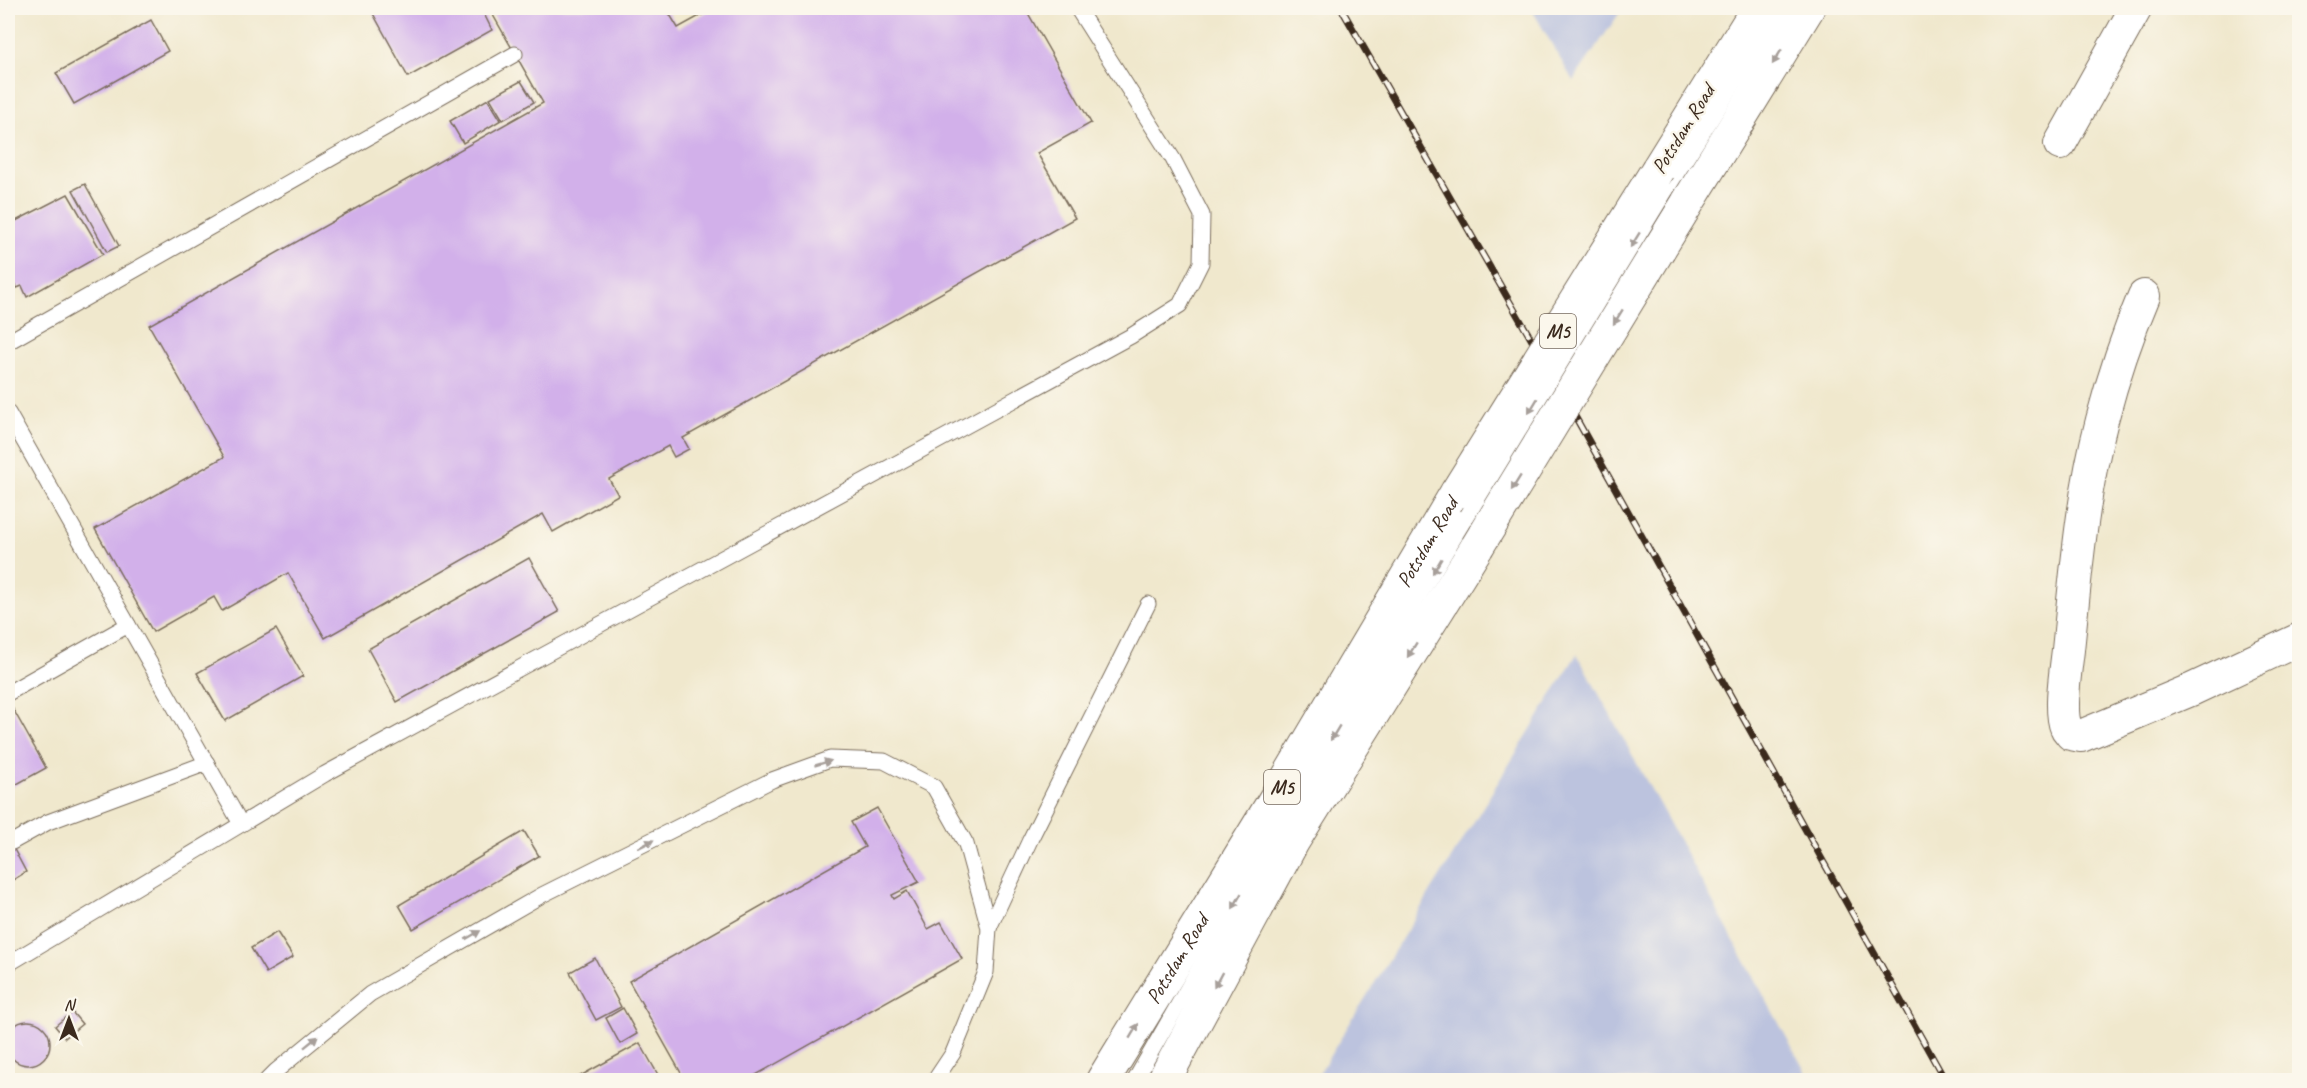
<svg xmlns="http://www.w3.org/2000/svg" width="2307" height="1088" font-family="Caveat,sans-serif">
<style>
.industrial{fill:#bcc3de}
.building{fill:#d2b0ea}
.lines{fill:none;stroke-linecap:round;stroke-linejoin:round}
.lane-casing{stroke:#7a6c5b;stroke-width:17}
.street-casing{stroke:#7a6c5b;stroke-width:34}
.primary-casing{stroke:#7a6c5b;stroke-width:35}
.lane{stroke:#fff;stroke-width:15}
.street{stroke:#fff;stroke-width:32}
.primary{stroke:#fff;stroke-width:33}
.rail-casing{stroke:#3b2a1e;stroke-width:7}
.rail{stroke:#fbf7ec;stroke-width:4.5;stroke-dasharray:14;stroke-linecap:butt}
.lane-bridge-casing{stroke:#7a6c5b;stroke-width:17;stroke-linecap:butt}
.primary-bridge-casing{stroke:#7a6c5b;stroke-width:35;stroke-linecap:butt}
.lane-bridge{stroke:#fff;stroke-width:15}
.primary-bridge{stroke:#fff;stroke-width:33}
.oneway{fill:#a79f9a}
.labels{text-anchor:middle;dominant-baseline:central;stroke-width:5;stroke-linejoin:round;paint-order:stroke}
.shield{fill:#fbf7ec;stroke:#75685c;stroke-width:1.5}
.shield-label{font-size:20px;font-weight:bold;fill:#3b2a1e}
.street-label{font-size:21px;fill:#3b2a1e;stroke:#fbf7ec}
</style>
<rect width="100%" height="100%" fill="#fbf7ec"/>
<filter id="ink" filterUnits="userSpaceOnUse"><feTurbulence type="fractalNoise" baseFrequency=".0167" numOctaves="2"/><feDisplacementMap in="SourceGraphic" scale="12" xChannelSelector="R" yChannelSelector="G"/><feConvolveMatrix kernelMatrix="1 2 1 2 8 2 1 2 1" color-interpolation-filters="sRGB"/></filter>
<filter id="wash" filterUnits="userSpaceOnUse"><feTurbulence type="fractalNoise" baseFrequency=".008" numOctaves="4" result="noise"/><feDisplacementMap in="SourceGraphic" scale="24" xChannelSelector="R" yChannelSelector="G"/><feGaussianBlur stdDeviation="1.35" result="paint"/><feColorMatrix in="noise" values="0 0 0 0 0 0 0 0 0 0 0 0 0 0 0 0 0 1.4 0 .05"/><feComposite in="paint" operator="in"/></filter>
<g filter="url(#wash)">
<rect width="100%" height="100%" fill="#f0e8cd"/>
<g class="industrial">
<polygon points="1531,8 1623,8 1573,81"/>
<polygon points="1577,654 1810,1080 1315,1080"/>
</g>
<g id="blocks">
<g class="building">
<polygon points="370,8 481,8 492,30 408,77"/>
<polygon points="489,8 666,8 678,28 714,8 1025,8 1091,123 1037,153 1075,218 683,438 689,449 674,457 668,446 609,479 618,495 553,532 543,514 325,638 288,573 222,611 214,597 153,632 95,529 224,457 149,325 543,103"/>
<polygon points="151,20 168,51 74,104 56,73"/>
<polygon points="521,81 534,102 503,120 490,98"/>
<polygon points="488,99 501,120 463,143 450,121"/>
<polygon points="85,184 119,246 107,252 73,190"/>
<polygon points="68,194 103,254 27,297 22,286 17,288 8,270 8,225"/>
<polygon points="529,558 559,612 397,702 368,649"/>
<polygon points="276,629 303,676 225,721 197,673"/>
<polygon points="13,709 46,768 8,789 8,712"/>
<polygon points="877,808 919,882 892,895 894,899 907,891 928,929 941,922 962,959 747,1080 685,1080 629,981 865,847 851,822"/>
<polygon points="524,831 539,856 413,929 399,905"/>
<polygon points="8,838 26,872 8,883"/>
<polygon points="277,932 293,957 266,973 251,948"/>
<polygon points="595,958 621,1007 596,1020 570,972"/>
<polygon points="623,1008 637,1034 620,1044 606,1018"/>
<polygon points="72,1012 82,1024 65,1038 55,1026"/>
<circle cx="28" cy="1043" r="22"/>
<polygon points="640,1043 661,1080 573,1080"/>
</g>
</g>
</g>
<g filter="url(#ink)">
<use href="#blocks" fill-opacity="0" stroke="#7a6c5b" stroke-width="1.5"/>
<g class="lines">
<g class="lane-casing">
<g id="lane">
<polyline points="1666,190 1782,8"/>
<polyline points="8,342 515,54"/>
<polyline points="8,413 241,824"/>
<polyline points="8,693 128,625"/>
<polyline points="12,842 48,822 207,763"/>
<polyline points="989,928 1030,840 1148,604"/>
<polyline points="8,964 325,774 1131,336 1180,305 1201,263 1202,215 1173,159 1077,8"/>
<polyline points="267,1080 276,1071 370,994 542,895 772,780 830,759 884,761 934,787 966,844 989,928 986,972 953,1053 935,1080"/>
<polyline points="1135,1080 1290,809 1467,516"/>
</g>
</g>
<g class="street-casing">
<g id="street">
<polyline points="2060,144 2136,8"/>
<path d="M2144 296C2127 336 2113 378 2102 420 2082 495 2076 573 2068 650 2066 668 2059 711 2066 727 2067 730 2069 731 2071 734L2081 736 2193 689 2300 639"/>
</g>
</g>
<g class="primary-casing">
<g id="primary">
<polyline points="1658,169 1758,8"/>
<polyline points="1659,249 1808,8"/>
<path id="s1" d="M1103 1080 1274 801 1457 492"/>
<polyline points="1164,1080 1293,841 1477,547"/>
</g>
</g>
<use href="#lane" class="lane"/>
<use href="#street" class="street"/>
<use href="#primary" class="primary"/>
<g class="rail-casing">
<polyline id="rail" points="1341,8 1557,384 1945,1080"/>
</g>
<use href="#rail" class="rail"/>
<g class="lane-bridge-casing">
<polyline id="lane-bridge" points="1467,516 1666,190"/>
</g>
<g class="primary-bridge-casing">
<g id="primary-bridge">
<polyline points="1457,492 1658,169"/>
<polyline points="1477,547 1659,249"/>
</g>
</g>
<use href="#lane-bridge" class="lane-bridge"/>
<use href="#primary-bridge" class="primary-bridge"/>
</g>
<defs><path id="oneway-solid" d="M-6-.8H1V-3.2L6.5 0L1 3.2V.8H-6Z" transform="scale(1.5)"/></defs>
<g class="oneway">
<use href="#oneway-solid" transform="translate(1777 57) rotate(122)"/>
<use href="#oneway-solid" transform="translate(1635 240) rotate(122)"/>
<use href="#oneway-solid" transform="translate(1618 317) rotate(122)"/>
<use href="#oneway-solid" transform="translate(1533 406) rotate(121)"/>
<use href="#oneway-solid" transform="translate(1516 483) rotate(122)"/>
<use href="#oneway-solid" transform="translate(1437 566) rotate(121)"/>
<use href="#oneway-solid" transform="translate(1412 650) rotate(122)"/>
<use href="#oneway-solid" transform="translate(1335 733) rotate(121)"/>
<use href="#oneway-solid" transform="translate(823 763) rotate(-17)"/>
<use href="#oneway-solid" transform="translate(646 844) rotate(-27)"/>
<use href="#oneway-solid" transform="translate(1237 901) rotate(120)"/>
<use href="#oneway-solid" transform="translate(473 935) rotate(-30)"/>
<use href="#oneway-solid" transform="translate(1218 980) rotate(118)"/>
<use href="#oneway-solid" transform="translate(1134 1031) rotate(-59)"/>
<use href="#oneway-solid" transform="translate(311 1042) rotate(-39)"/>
</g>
</g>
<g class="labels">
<g class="shield">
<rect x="1540" y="314" width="36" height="34" rx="4.5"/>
<rect x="1264" y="770" width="36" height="34" rx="4.5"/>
</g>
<g class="shield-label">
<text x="1558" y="331">M5</text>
<text x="1282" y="787">M5</text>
</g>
<g class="street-label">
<text transform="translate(1683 129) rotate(-58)">Potsdam Road</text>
<text stroke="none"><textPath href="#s1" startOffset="628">Potsdam Road</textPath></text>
<text stroke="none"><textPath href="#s1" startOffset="142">Potsdam Road</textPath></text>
</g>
</g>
<rect width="2307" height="1088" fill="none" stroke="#fbf7ec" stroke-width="30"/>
<g transform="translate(69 1019)" stroke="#fbf7ec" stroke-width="4.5" paint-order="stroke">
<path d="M0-4.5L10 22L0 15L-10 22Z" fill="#3b2a1e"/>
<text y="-9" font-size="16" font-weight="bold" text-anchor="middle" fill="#3b2a1e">N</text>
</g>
</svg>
